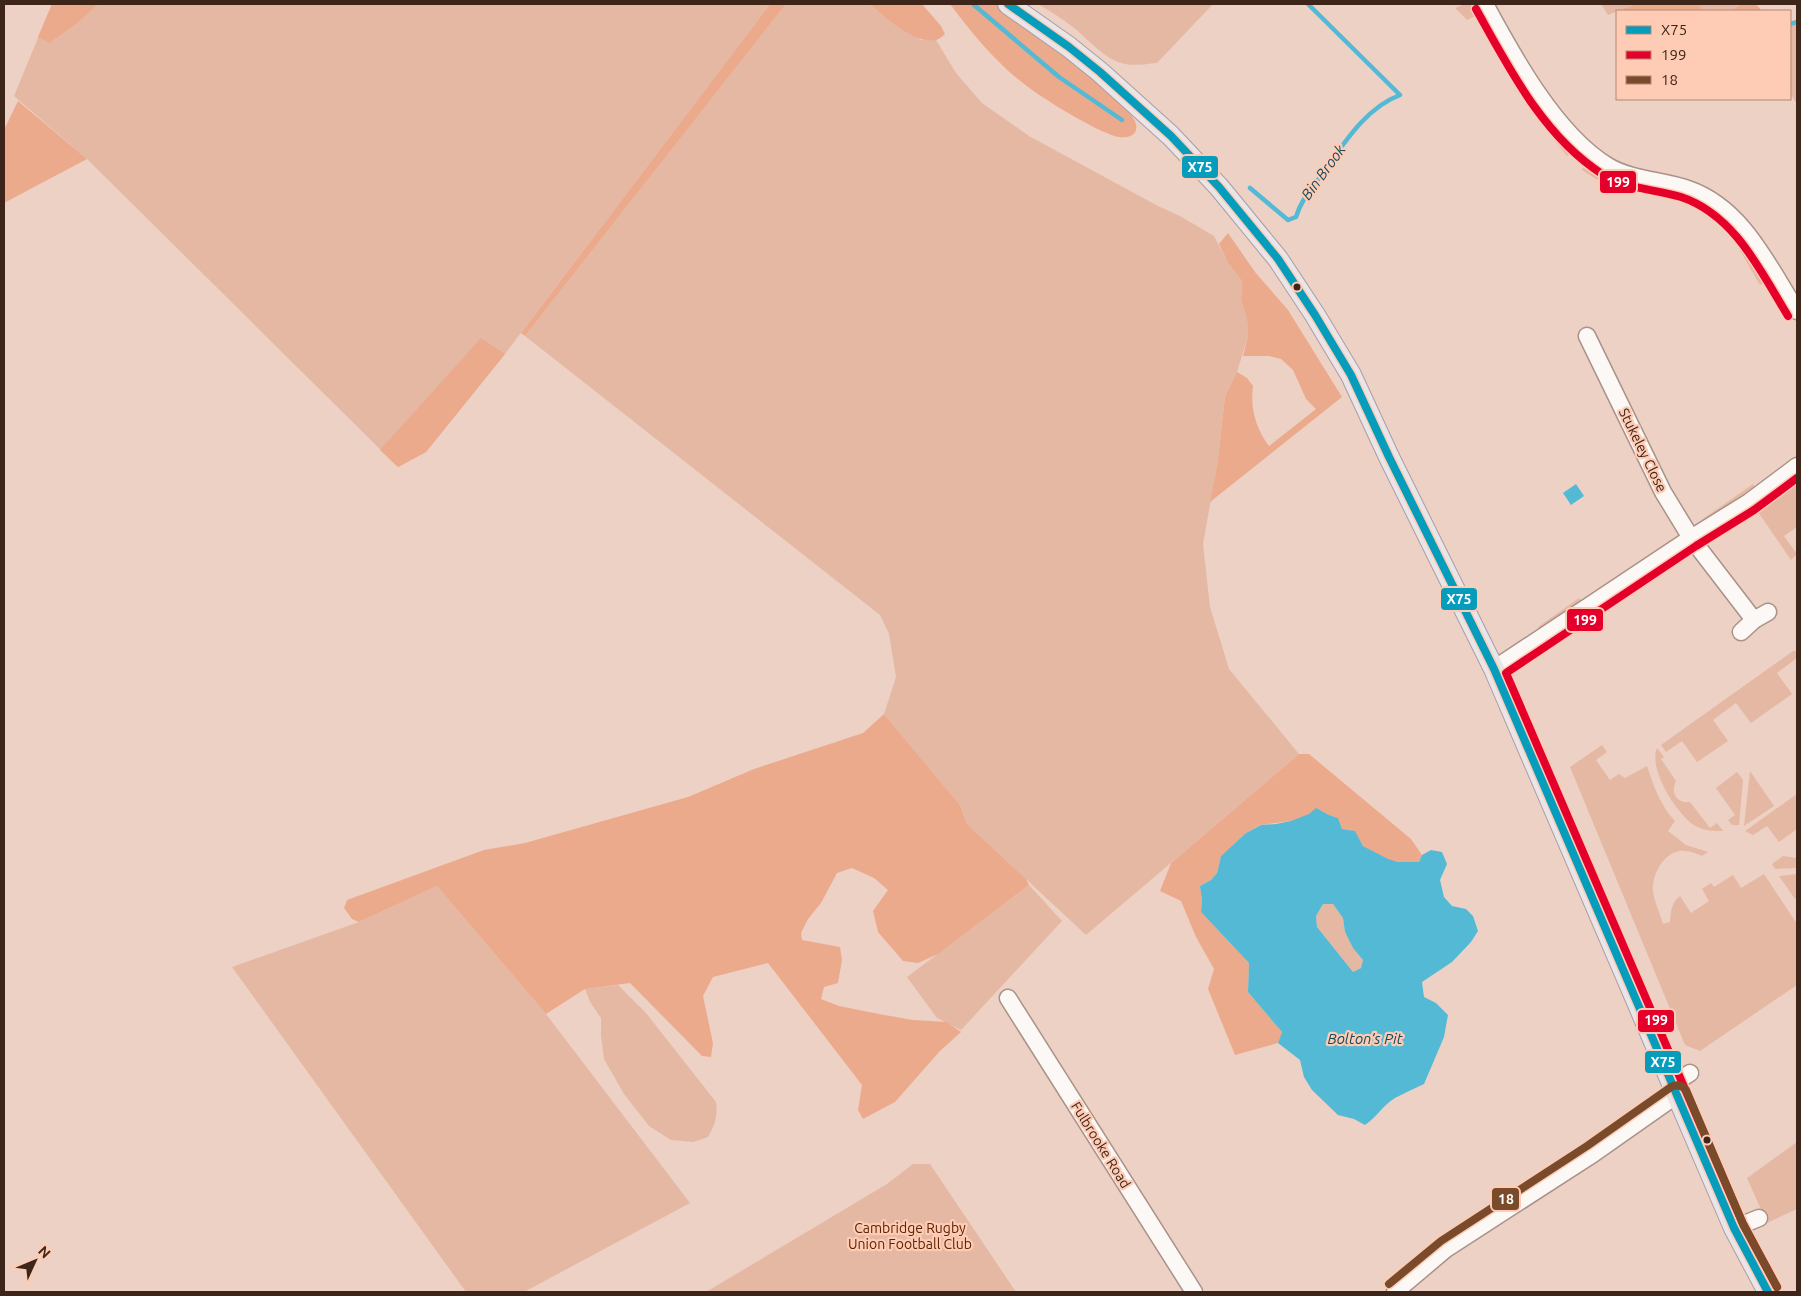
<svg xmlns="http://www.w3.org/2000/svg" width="1801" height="1296" font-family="Ubuntu,sans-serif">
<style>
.green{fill:#e5b8a3}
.forest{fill:#ecaa8d}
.water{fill:#53b9d5;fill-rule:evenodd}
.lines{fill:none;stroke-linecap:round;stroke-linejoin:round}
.stream{stroke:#53b9d5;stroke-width:4.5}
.minor-casing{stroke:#a99288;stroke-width:19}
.major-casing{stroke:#ac9da1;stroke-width:22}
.minor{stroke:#fcf8f6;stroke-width:16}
.major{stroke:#e9e5e8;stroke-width:20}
.bus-1-casing{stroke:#fecbb4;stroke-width:11}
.bus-2-casing{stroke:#fecbb4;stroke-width:11}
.bus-3-casing{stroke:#fecbb4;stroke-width:11}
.bus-1{stroke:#069cbc;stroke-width:8}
.bus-2{stroke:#e4002b;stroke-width:8}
.bus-3{stroke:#7a4b2a;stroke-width:8}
.bus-dot{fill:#3d251a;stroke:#fecbb4;stroke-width:2}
.labels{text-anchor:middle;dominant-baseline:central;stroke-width:4.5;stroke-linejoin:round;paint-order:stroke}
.street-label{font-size:14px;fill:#3d251a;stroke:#fecbb4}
.park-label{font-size:14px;fill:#5e2300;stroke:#fecbb4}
.water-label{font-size:15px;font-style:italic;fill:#114a5d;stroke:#fecbb4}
.line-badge{stroke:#fecbb4;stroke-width:2}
.badge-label{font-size:14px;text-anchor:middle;font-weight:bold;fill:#fff}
</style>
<rect width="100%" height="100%" fill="#edd1c5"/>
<g class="green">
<polygon points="52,4 770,4 505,354 426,452 398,467 87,159 14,96"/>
<polygon points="786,4 869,4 882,15 921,40 936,40 956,73 982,103 1029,136 1158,206 1180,216 1214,236 1228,263 1242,281 1241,300 1247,319 1248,336 1237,372 1225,397 1217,466 1203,544 1210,607 1229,669 1299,754 1086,935 967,824 960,805 884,714 896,677 889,634 880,615 525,336"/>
<path d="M1038 4H1213L1157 63C1146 64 1135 66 1125 64 1105 60 1089 40 1074 28 1063 19 1050 11 1038 4Z"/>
<polygon points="1465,4 1470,4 1477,15 1467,20 1455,8"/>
<polygon points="1601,4 1636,4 1608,15"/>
<polygon points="1694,4 1741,4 1731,11 1698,11"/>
<polygon points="1797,24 1797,104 1790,93 1790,26"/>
<polygon points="1544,118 1572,152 1567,156 1540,122"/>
<polygon points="1585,165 1616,181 1615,186 1601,182 1582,170"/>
<polygon points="1686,195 1713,209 1708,216 1697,207 1683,202"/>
<polygon points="1728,223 1737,233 1767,281 1760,285 1733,238 1725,227"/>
<polygon points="1797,480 1797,527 1784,536 1797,554 1791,560 1756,509"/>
<polygon points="1753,484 1755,488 1710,519 1700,521"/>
<polygon points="1579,598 1581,601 1540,629 1538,627"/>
<polygon points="1793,651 1797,651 1797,658 1777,673 1792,694 1751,723 1736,703 1713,720 1728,741 1697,762 1682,741 1666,752 1661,745"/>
<path d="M1602 745 1607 752 1596 760 1610 780 1619 774 1625 778 1647 766C1654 787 1660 805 1675 821L1668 831 1686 845 1708 852 1702 856C1695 853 1687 850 1679 851 1662 855 1652 875 1653 891 1654 901 1660 914 1663 924L1670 922C1671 911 1671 903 1680 896L1691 913 1709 901 1702 889 1711 883 1714 887 1733 875 1741 888 1764 874 1797 924V985L1700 1051 1685 1045 1570 767Z"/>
<path d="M1657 748 1664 757 1661 759 1676 781C1670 793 1677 804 1690 802L1710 828 1717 823 1723 831C1713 831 1703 831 1694 825 1676 813 1648 769 1657 748Z"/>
<polygon points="1750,771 1774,806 1744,826"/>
<polygon points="1737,772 1743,780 1739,825 1732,825 1728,820 1735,815 1716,788"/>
<polygon points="1797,794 1797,829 1779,842 1767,826 1753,835 1745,831"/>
<polygon points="1783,856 1797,858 1797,868 1775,869 1772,864"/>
<polygon points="1797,874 1797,898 1795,899 1779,876"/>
<polygon points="1029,885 1062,921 961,1030 937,1018 907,977"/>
<polygon points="437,886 546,1014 690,1203 524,1292 466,1292 232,967 359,922"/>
<polygon points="1323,904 1333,904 1343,918 1345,932 1353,948 1363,960 1361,968 1353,972 1317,927 1316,916"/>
<path d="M618 985 646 1013 716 1102C718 1115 715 1125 708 1137L693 1142 671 1140 649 1126 624 1094 604 1059 601 1036V1018L590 1002 585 989Z"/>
<polygon points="1797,1142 1797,1209 1767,1223 1747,1178"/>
<polygon points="913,1164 930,1164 1016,1292 706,1292 887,1184"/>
</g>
<g class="forest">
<polygon points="52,4 98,4 76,24 49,43 38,37"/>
<polygon points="770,4 786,4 525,336 521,333"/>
<path d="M869 4H922L941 26 945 34C943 36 939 39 936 40 915 45 884 16 869 4Z"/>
<path d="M950 4H997L1042 36 1119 101C1125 108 1139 120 1136 130 1134 137 1125 138 1119 137 1101 134 1052 104 1035 92 1001 69 974 36 950 4Z"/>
<polygon points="1636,4 1699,4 1701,9 1707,11 1618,11"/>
<polygon points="1741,4 1756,4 1762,11 1731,11"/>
<polygon points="18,101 87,159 4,203 4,130"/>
<path d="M1228 233 1255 272 1288 310 1342 397 1210 502 1217 466 1225 397 1237 372 1247 378 1253 386C1250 409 1256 428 1269 446L1316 409 1306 399 1293 370 1281 359 1269 356H1243L1248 336 1247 319 1241 300 1242 281 1228 263 1219 244Z"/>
<polygon points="481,338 505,354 426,452 398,467 380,450"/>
<polygon points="884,714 960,805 967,824 1026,879 1029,885 938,954 918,963 903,961 878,932 873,911 888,890 874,878 852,868 837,873 821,903 808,919 801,933 802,940 840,947 842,960 838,983 824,987 821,999 839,1006 879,1014 913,1020 947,1022 961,1032 940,1051 895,1102 863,1119 858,1110 862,1085 768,963 713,977 703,996 713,1043 711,1057 702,1056 630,983 585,989 546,1014 437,886 359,922 352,919 344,908 347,900 484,850 525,843 688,797 754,769 863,733"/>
<polygon points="1299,754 1309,754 1411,839 1422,855 1419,862 1398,862 1389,860 1363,846 1354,831 1342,829 1338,818 1329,815 1322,811 1291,821 1260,825 1246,833 1221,856 1217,873 1211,880 1200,886 1202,901 1201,912 1249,963 1248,992 1282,1032 1278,1043 1235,1055 1208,989 1214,969 1196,937 1181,901 1160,891 1171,863"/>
</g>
<g class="water">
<polygon points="1576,484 1584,496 1571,505 1563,493"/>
<path d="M1316 808 1329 815 1338 818 1342 829 1355 831 1363 846 1388 859 1398 862H1419L1422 855 1431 850 1442 852 1447 864 1440 880 1444 897 1452 906 1466 909 1473 916 1478 931 1471 942 1452 962 1422 982 1424 997 1436 1003 1448 1015 1444 1037 1424 1084C1414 1089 1404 1093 1395 1098 1383 1105 1376 1118 1365 1125L1354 1119 1338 1115 1312 1090 1304 1077 1300 1060 1278 1043 1282 1032 1248 992 1249 963 1201 912 1202 901 1200 886 1211 880 1217 873 1221 856 1246 833 1261 825 1276 824 1291 821 1309 814ZM1323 904H1333L1343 918 1345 932 1353 948 1363 960 1361 968 1353 972 1317 927 1316 916Z"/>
</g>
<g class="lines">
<g class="stream">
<polyline points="974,5 1059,77 1122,120"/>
<polyline points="1790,24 1797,22"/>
<path d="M1250 188 1288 220 1296 217C1302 198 1311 190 1322 174 1343 145 1365 108 1400 95L1308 4"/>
</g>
<g class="minor-casing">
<g id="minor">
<path d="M1485 4C1513 56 1556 135 1608 166 1631 180 1663 180 1688 189 1743 208 1768 266 1797 311"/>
<polyline points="1587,336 1663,492 1691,538 1754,620"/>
<polyline points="1741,632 1754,620 1768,612"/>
<polyline points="1494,669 1691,538 1749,502 1797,466"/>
<polyline points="1008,998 1194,1292"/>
<polyline points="1673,1084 1690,1073"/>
<polyline points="1734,1228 1759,1218"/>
<polyline points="1395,1292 1446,1249 1593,1154 1677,1095"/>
</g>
</g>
<g class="major-casing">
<polyline id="major" points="1008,4 1069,47 1100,72 1171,136 1219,187 1278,259 1315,315 1351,375 1389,457 1494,669 1734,1228 1768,1292"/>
</g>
<use href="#minor" class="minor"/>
<use href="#major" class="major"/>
<g class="bus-1-casing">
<polyline id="bus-1" points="1008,4 1069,47 1100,72 1171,136 1219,187 1278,259 1315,315 1351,375 1389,457 1494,669 1734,1228 1768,1292"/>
</g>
<g class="bus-2-casing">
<g id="bus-2">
<path d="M1476 9C1509 68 1543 136 1602 174 1625 189 1655 189 1681 197 1735 215 1761 272 1788 316"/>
<polyline points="1777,1287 1743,1224 1506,673 1696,546 1754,510 1797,478"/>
</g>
</g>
<g class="bus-3-casing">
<path id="bus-3" d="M1389 1284 1441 1241 1587 1146 1671 1087C1677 1084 1682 1085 1686 1090L1743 1224 1777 1287"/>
</g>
<use href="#bus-1" class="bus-1"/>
<use href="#bus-2" class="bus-2"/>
<use href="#bus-3" class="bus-3"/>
</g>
<g class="bus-dot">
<circle cx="1297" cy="287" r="4.5"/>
<circle cx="1707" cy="1140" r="4.5"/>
</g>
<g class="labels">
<g class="street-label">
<text transform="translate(1643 450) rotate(64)">Stukeley Close</text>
<text transform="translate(1101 1145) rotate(58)">Fulbrooke Road</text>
</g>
<g class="park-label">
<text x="910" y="1228">Cambridge Rugby<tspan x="910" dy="16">Union Football Club</tspan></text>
</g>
<g class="water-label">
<text transform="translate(1323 172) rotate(-54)">Bin Brook</text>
<text x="1365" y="1038">Bolton’s Pit</text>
</g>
</g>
<g class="line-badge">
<rect x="1181" y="155" width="38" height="24" rx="5" fill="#069cbc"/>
<rect x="1599" y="170" width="38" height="24" rx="5" fill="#e4002b"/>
<rect x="1440" y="587" width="38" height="24" rx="5" fill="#069cbc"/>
<rect x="1566" y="608" width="38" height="24" rx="5" fill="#e4002b"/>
<rect x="1637" y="1009" width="38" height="24" rx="5" fill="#e4002b"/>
<rect x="1644" y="1050" width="38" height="24" rx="5" fill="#069cbc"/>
<rect x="1491" y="1187" width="29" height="24" rx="5" fill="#7a4b2a"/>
</g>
<g class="badge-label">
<text x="1200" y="172">X75</text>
<text x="1618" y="187">199</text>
<text x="1459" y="604">X75</text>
<text x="1585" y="625">199</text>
<text x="1656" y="1025">199</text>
<text x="1663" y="1067">X75</text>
<text x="1506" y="1204">18</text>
</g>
<rect width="1801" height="1296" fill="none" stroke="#3d251a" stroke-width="10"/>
<rect x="1616" y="10" width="175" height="90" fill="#fecbb4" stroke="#b18976"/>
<rect x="1626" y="26" width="25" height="8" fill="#069cbc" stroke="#b18976"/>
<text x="1661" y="35" font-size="15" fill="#3d251a">X75</text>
<rect x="1626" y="51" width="25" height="8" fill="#e4002b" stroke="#b18976"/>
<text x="1661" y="60" font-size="15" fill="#3d251a">199</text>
<rect x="1626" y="76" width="25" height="8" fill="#7a4b2a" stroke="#b18976"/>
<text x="1661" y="85" font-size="15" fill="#3d251a">18</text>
<g transform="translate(35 1261) rotate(46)" stroke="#fecbb4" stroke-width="4" paint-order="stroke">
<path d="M0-4L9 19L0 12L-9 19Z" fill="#3d251a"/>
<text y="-8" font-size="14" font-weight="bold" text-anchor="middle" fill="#3d251a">N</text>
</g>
</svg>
